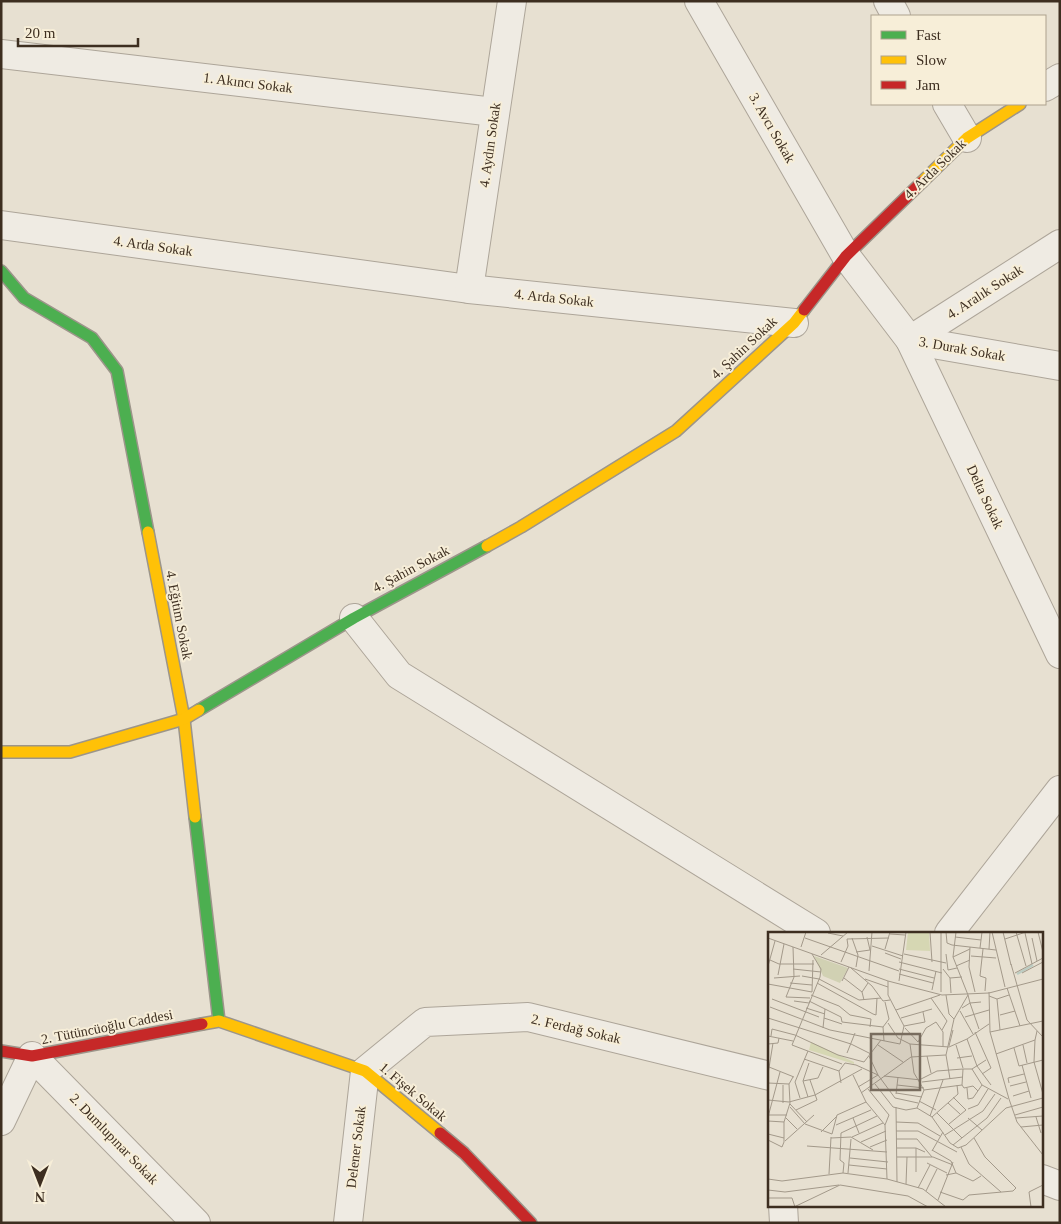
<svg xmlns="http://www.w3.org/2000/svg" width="1061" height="1224" font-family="Georgia,serif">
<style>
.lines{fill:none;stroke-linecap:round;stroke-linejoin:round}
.street-casing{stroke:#ada599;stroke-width:30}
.fast-casing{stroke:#9c958a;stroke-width:14}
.slow-casing{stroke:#9c958a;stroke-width:14}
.jam-casing{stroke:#9c958a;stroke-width:14}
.street{stroke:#efebe3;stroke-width:28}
.fast{stroke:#4caf50;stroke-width:11}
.slow{stroke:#ffc107;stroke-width:11}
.jam{stroke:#c62828;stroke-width:11}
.labels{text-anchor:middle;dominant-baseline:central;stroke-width:4;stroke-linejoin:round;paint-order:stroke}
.street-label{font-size:14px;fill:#3d2e20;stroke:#f7eed8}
.inset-river{fill:none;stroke:#bcccc2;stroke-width:2.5}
.inset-road{fill:none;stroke:#a3998a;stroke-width:1}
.view{fill:#786c5e;fill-opacity:0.15;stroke:#786c5e;stroke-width:2.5}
.inset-edge{fill:none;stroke:#3d2e20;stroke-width:2.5}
</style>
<rect width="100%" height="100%" fill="#e7e0d1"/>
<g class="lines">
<g class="street-casing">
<g id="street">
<polyline points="699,1 846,256 910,340 1060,366"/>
<polyline points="888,1 896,16"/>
<polyline points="1,54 494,112"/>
<polyline points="1045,87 1060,78"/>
<polyline points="947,104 967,138"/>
<polyline points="1,225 469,289 794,323"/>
<polyline points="1060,244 910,340 1060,654"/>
<polyline points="469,289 512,1"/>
<polyline points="354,618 399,675 816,933"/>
<polyline points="949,933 1060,790"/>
<polyline points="1,1121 32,1056 196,1223"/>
<polyline points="1042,1179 1060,1186"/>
<polyline points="783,1205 784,1223"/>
<polyline points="348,1223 365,1071 425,1022 528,1017 770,1076"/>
</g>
</g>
<g class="fast-casing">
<g id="fast">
<polyline points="1,271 24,298 92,338 117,371 148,532"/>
<polyline points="199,710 354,618 487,546"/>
<polyline points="195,817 219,1021"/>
</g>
</g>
<g class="slow-casing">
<g id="slow">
<polyline points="922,182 967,138 1020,104"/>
<polyline points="148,532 184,719 195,817"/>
<polyline points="487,546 521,527 676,431 794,323 804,310"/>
<polyline points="1,752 70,752 184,719 199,710"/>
<polyline points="202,1024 219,1021 365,1071 440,1133"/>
</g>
</g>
<g class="jam-casing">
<g id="jam">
<polyline points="804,310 846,256 922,182"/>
<polyline points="1,1051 32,1056 202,1024"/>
<polyline points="440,1133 464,1153 531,1223"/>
</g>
</g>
<use href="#street" class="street"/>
<use href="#fast" class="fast"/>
<use href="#slow" class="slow"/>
<use href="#jam" class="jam"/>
</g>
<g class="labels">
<g class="street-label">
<text transform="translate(248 83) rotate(7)">1. Akıncı Sokak</text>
<text transform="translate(772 128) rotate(60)">3. Avcı Sokak</text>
<text transform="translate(490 145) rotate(-82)">4. Aydın Sokak</text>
<text transform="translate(935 169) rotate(-44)">4. Arda Sokak</text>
<text transform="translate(153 246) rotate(8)">4. Arda Sokak</text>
<text transform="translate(985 292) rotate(-33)">4. Aralık Sokak</text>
<text transform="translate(554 298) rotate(6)">4. Arda Sokak</text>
<text transform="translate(744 348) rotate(-43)">4. Şahin Sokak</text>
<text transform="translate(962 349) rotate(10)">3. Durak Sokak</text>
<text transform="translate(985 497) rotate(65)">Delta Sokak</text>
<text transform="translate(411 569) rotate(-28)">4. Şahin Sokak</text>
<text transform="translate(179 615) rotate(79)">4. Eğitim Sokak</text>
<text transform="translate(107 1027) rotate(-11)">2. Tütüncüoğlu Caddesi</text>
<text transform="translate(576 1029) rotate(13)">2. Ferdağ Sokak</text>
<text transform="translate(413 1092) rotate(40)">1. Fişek Sokak</text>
<text transform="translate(114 1139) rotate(46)">2. Dumlupınar Sokak</text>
<text transform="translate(356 1147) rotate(-83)">Delener Sokak</text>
</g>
</g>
<g transform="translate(768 932)">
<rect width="275" height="275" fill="#e7e0d1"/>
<path d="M140 0H161L162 19 138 18ZM43 110 86 130V132L41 118Z" fill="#d6d7b3"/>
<path d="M46 24 80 36 72 51 55 44Z" fill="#d1d1b3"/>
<path class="inset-river" d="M249 42 265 33"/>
<path class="inset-road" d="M162 0 164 30M173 0V60M178 0 179 11 184 13 228 18M224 0 237 55M235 0 243 33M248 0 258 34M270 0 275 20M60 1 75 4M257 1 264 32M122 2 137 3M187 5 213 8M0 6 120 49 174 63 221 61 275 47M37 6 131 39M84 6 90 23 88 35M264 6 269 29M79 7 121 6M237 7 258 0M104 14 135 24M25 15 26 45 18 65 42 66M33 15 38 0M202 15 201 35 207 60M212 16 214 0M117 17 122 0M215 17 212 44 218 46 217 59M221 17 222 0M88 20 102 18 99 5M117 21 133 27M44 22 53 37 52 45 24 113 74 132M136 22 178 31M178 22 180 38 189 36M53 23 80 0M203 24 228 26M185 25 202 17M2 28 11 32H46M73 30 80 14 79 7M131 30 174 41M243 32 259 88 275 105M0 34 7 9M188 34 202 28M83 36 104 54 115 69 122 68M25 37 53 40M131 37 166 46M175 37 182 46 194 45M101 39 104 0M247 41 275 26M254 41 275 30M131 42 165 51M10 43 16 12M34 44 51 47 91 68 113 66M6 46 32 44M76 46 94 60M182 46 183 61M97 47 120 55M74 49 81 35M131 49 138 0M22 51 44 53M49 51 105 82 108 83 109 66M0 52 44 60 45 28M239 56 252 94M164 58 168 39M221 60 222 100 241 167 249 190 275 223M43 63 71 74 82 83 103 87 102 95M178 63 181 82 186 87M221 64 229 67 241 63M163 66 179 89 174 98M4 67 51 85M229 67 232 98M96 68 94 60 100 51M26 69 41 71M41 69 73 85 74 90 115 95M2 75 62 98 132 112 136 94 120 63V49M38 76 57 82M194 76 202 71 200 63M128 78 172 63M192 79 205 102M232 83 247 79M197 85 221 78M0 86 83 112 103 122M56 86 74 92M133 86 164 77M120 91 130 106 142 112M136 94 157 90 155 80M55 96 57 77M137 96 150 110 158 96 168 90 175 100V114M211 97 202 71 213 70M207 100 223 136 214 142M222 100 275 89M0 104 25 109M3 104 4 97 27 103 70 123 96 130 113 108M199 107 209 134 223 153M267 108 266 130 275 162M116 109 115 95 121 87 117 70M0 112 10 111 11 106M142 112 146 141 156 158 149 176 164 185 182 211 190 216M142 112 181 115 199 107 221 92M110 113 135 130M188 113 195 136M255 113 259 131M181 114 185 98M246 116 251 134 275 128M79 121 87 101M228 122 267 108 269 99M178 123 182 147M159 124 163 141M189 126 204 124M36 127 71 139 73 151M254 133 263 166M1 135 26 145M204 137 214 153 240 167M71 139 77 131 88 133 110 143 127 166 150 171M0 142 5 111M85 143 98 170 117 193M116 144 153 148M153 147 169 139 195 137M35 149 50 146 55 135M154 150 195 145M0 151 21 152 25 145M241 151 240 146 256 142M107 152 125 175 138 178 149 176M15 153V171M129 153 156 156M194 153 196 156 205 154 210 159M242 154 258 150M90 155 110 143 101 124M199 156 200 167 205 166 214 153M100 157 121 183 117 193 119 247M156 158 194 153 195 137H204L218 128M93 161 143 125 178 123 186 87 200 63 185 25 188 0M128 161 154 165M128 162 130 145M245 164 261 159M40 165 35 149 41 131M32 166 27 150 40 119M0 168 21 170 47 163 94 137M151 169 168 178M180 171 192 182M22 172 39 190M22 175 37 192 64 202 69 183 98 170M128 175 129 250M200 177 210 173 220 157M28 178 49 168 42 148M169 181 194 206M1 183H19M247 183 275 175M162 184 175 148M0 185 12 140M164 185 190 162 189 153M268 185 273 201M18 186 29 197M85 186 91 201M200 186 214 198M248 186 275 184M0 189 16 190M128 190 150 191 172 204M181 192 198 178 185 165M68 193 103 178M253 195 275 193M128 199H150L189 220M53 200 69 184M0 202 16 206M177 203 215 179 227 162M84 205 115 191M63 206 83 205 105 218M128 207H149L164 225M0 208 14 215 16 210V190L22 171 21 152M17 209 46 183M93 210 118 199M185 213 219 186 233 166M39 214 119 220M102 215 119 208M193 215 201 232 233 260M129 216H148L157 220M190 216 198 213 238 176 275 166M164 218 183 229 188 241M164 219 175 200M129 225H165L185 233M82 226 120 230M159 231 179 241M81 233 119 237M148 240V216M75 241 76 231 72 228 73 201 109 184M80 241 83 207M61 242 63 205M178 243 188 241 205 249 213 244M0 247 14 249 75 241 119 247 155 257 178 275M138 252 139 225M150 256 162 233M0 258 17 260 71 253M158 259 169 237M172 260 195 268 201 263 245 259 248 256 217 225 206 206M0 266H24L27 275M170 268 185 230M26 275 72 253 140 264 160 275M263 275 261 260 275 253"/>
<path class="view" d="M103 102H152V158H103Z"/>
<rect width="275" height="275" class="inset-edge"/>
</g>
<rect width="1061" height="1224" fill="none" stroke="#3d2e20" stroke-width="5"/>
<rect x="871" y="15" width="175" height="90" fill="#f7eed8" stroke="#ada18e"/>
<rect x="881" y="31" width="25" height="8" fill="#4caf50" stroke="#ada18e"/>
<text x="916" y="40" font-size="15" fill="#3d2e20">Fast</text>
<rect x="881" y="56" width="25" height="8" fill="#ffc107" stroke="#ada18e"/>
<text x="916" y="65" font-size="15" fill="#3d2e20">Slow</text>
<rect x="881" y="81" width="25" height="8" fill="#c62828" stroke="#ada18e"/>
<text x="916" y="90" font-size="15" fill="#3d2e20">Jam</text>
<g transform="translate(40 1184) rotate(180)" stroke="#f7eed8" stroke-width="4" paint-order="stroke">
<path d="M0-4L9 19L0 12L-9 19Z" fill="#3d2e20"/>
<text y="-8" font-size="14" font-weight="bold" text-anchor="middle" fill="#3d2e20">N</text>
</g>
<path d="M18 38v8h120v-8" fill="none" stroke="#3d2e20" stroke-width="2.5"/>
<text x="25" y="38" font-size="15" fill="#3d2e20" stroke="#f7eed8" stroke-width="4" paint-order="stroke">20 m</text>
</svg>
